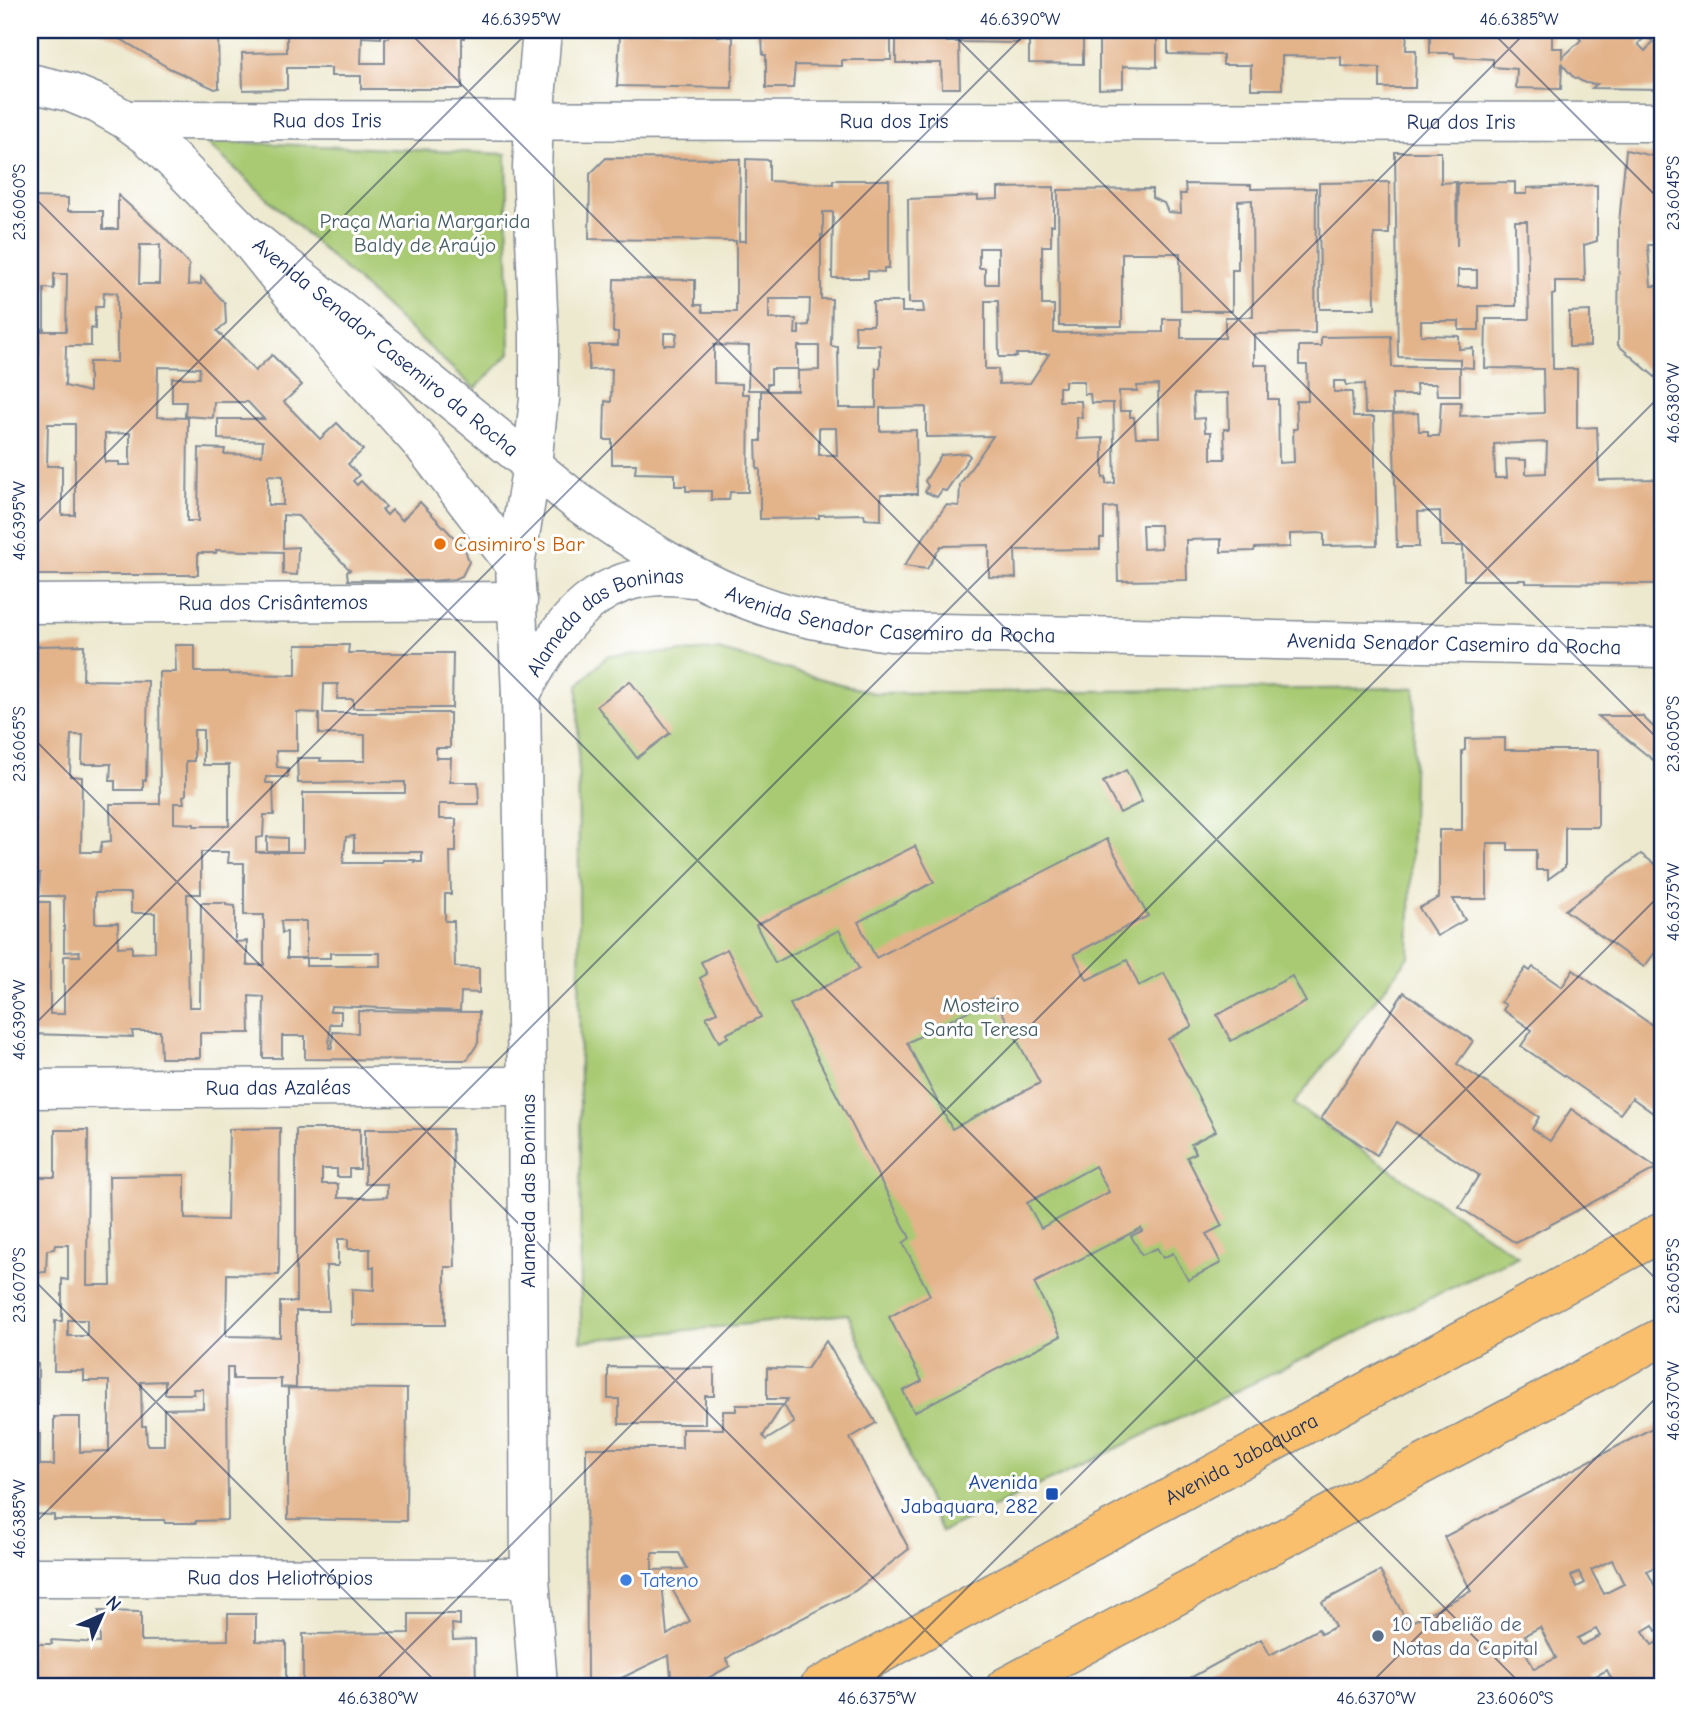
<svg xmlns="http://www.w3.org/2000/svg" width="1692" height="1717" font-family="'Comic Neue',sans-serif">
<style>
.green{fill:#a9ca73;stroke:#627c68;stroke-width:2}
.building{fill:#e3b38a;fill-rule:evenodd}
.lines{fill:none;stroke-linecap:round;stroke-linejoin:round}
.minor-casing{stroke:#848c96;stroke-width:41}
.major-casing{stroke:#848c96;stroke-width:41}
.minor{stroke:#fff;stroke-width:38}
.major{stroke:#f9bf6d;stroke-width:38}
.ticks{fill:none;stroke:#1b2f5e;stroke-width:2;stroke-opacity:0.45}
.food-dot{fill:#e8710a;stroke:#fff;stroke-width:2.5}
.transit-dot{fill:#1a4fb4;stroke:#fff;stroke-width:2.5}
.shop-dot{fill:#3f7fe0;stroke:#fff;stroke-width:2.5}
.service-dot{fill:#5c6f8a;stroke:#fff;stroke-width:2.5}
.labels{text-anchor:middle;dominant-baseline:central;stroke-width:6;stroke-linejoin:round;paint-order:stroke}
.street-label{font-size:21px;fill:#1b2f5e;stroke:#fff}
.park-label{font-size:21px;fill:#465e64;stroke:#fff}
.food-label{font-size:21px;fill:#c56008;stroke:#fff;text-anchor:start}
.transit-label{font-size:21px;fill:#164399;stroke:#fff;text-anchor:end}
.shop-label{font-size:21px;fill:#366cbe;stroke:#fff;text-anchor:start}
.service-label{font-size:21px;fill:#4e5e75;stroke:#fff;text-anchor:start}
.neatline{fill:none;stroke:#1b2f5e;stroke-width:2.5}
.ticks-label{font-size:18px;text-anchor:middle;fill:#1b2f5e}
</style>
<rect width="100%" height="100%" fill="#fff"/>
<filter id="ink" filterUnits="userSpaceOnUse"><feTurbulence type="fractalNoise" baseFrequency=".0143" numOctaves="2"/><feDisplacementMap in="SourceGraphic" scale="14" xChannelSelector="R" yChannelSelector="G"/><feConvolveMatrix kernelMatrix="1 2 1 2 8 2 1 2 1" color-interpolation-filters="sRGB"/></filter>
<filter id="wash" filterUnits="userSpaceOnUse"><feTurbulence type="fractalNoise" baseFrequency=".00686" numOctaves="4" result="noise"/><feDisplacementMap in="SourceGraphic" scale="28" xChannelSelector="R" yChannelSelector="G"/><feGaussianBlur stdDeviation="1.57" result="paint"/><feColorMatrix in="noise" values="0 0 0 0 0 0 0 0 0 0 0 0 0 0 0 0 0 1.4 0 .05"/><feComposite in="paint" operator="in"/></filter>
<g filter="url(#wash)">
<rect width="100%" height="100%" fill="#ede9cf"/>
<g class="green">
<polygon points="205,141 506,154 510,353 475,389"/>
<polygon points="718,650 873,693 1415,688 1409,957 1294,1104 1518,1256 942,1532 848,1314 581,1341 578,686 607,656"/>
</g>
<g id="blocks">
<g class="building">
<polygon points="96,30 218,30 219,88 215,89 169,68 122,40"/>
<polygon points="287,30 381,30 381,38 362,37 361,63 385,63 385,38 389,38 389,30 464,30 464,38 462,38 462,89 361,89 361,76 331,76 331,68 287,68 287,89 243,90 242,53 287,52"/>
<polygon points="622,30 717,30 717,36 733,37 732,88 617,86 620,35 622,34"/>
<polygon points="756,30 891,30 891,60 842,60 842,66 795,65 793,88 766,88 766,55 763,55 762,37 756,37"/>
<polygon points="896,30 947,30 947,42 959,42 960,88 942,88 941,63 896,63"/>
<polygon points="959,30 1019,30 1019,43 959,42"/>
<polygon points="1029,30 1083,30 1083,64 1029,63"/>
<polygon points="1099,30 1157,30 1157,67 1123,66 1123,88 1099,89"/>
<polygon points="1168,30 1407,30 1406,50 1416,50 1415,88 1380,88 1380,68 1341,66 1341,57 1282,56 1282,89 1251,89 1251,65 1223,65 1223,55 1168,54"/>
<polygon points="1430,30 1552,30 1552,48 1562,48 1562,58 1581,40 1572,30 1652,30 1638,44 1645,51 1653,42 1650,39 1659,30 1662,30 1662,89 1592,88 1597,84 1585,83 1572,76 1562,64 1561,89 1516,88 1517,69 1493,67 1493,59 1455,57 1454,53 1430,53"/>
<polygon points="1626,150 1662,158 1662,245 1648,245 1651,286 1662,286 1662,383 1618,345 1619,223"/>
<path d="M1395 152H1441V183L1456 182 1457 246 1458 183 1515 182V194H1527V188L1597 185V241L1584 245 1585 281H1555V294L1552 295 1553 369H1577V428L1597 427 1599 480 1662 479V584L1526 583V580H1464L1463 546H1441L1440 511 1418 512 1419 547H1397L1393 414 1418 413 1419 431H1428V436H1439L1441 402H1461L1460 416 1544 413 1543 369 1485 368 1486 319H1529L1527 221H1515L1516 306H1479V330H1459V321H1421V335L1459 336V349L1473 348V368L1460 367V359L1398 357ZM1458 270H1477V287H1458ZM1547 442 1546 473 1526 474V460L1506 459 1507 478H1495L1494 444Z"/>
<path d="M606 158 740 159 739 241H746V159L769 160V181L833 184V180H889V268H884V272L868 271V278H832L833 212H823V236L821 235V299H832L831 346 838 347 839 408H876V368H880V345H856L855 325H873V302H902V312H924L923 303H909L908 199 978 196V200L998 199V188L1054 187V225H1051V246H1042V305H1054V333L1163 332V319H1181V338H1225V317H1253L1252 200 1238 201V270H1232V311H1181L1180 253H1122V326H1059L1058 190 1152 189V198L1164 203 1168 212 1181 213 1180 194H1186L1185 184 1251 185V189L1316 188 1315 333 1254 334V365H1268V399H1278L1279 463 1294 462 1293 429H1297L1296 401H1308L1307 365H1299V346H1321V337L1391 336 1392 367H1460V395H1437L1436 384H1416L1417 395H1392L1393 413H1365L1364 384 1346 385V381H1334V392H1352L1353 417H1374L1377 545 1324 546V533L1290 534V547L1255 548 1254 551 1221 552V539L1186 540 1187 580 1118 581 1116 507 1104 508V538H1100V549L1015 550 1016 578 989 577V545L941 546 927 569 904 566 946 505 959 506 960 484 993 436 926 437V407L880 408V431L916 430 917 494H881V520L865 519 864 514 819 515V518L760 519V469H757L756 441H761V391H798V371L819 370V346H798V369H771V384H767V390H748L749 346 714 345V383L742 384V394H749L748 492H730L729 500H711V491H686V486H675V474L635 473 636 464H612V440H604L605 401 611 402 612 369 589 370V345H618V332H613L614 279 695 280V305H702L703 312H736V241L589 239 590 174ZM979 248H998V284H985V268H979ZM769 299H810L809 325 799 326V334H795L796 319H769ZM985 301H998L999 357H1017L1016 354H1049L1030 383 999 384 998 369H985ZM664 333H677L675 345H664ZM1065 381H1084V394H1090L1091 403H1113L1115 483 1106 484V477L1103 478V438L1077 439V417L1082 418 1081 401H1059V387H1065ZM1158 385 1159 437H1136L1134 417H1130V411H1120L1119 391H1137V386ZM1228 393 1229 429H1224L1225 459H1211V432H1205L1204 418 1194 419 1193 394ZM819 428H836L837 455H819ZM1142 525H1160L1161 548 1143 549Z"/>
<polygon points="1389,182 1389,234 1374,234 1375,309 1320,309 1319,183"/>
<path d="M118 195 160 233 189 264 188 285 201 284V277L225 303 226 323 217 331 255 371 272 355 302 385 284 402 320 439 337 423 363 450 348 464 359 475 353 481 357 485 361 481 386 507 382 510 387 515 392 510 402 520 420 502 465 549 469 562 462 576 455 579 430 581 348 580 347 572 350 570 298 516 283 515V548L298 547 297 575 283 574V552L216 550V553H198V575H30V355H39V331H66L67 274H54V289L44 288V329L30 328V197L68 198V211H103V229H118ZM140 245H160L159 284H139ZM104 292 117 293V362H89V392L65 386 66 346H91V328L95 329V307H103ZM158 367 200 368 199 378H172V402H186L185 416 213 418 214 402H248L264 419H218V439L263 441 262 455 224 454 225 449 199 448 198 521H187L188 418 157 417ZM48 424H75V515H62V466H47ZM130 433V465H119V462H105V434ZM268 475 283 476V505H268Z"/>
<polygon points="1590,311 1590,346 1569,347 1569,312"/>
<polygon points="967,453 970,456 946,491 942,490 937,497 925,492 928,486 925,481 941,455"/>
<path d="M84 645 83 680 148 681 146 780H143V790H115V781H110L111 764H82L83 735H71L70 776 82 777 81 852H100L102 842 111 841 110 804H160L159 672H176L175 645H195V672H229V674L296 675V645H349L348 653H453L452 708H353V699H337L338 684H324L323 713H450V748H436V758H451L450 782H478L479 804H439V819H456V852H450L451 894H445V921H454L455 967 479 968V993L461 992 460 1011 331 1006 330 1011H341V1024H330L329 1048H332L333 1032 358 1033V1011L479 1012 478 1043 467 1060 305 1059V1036H282V1058H263L264 997 249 996 250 1033H200V1058H161L160 1031H132L133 1037 30 1034V902H50V1014H64V956H80L79 951 64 952V896H39L40 873H30V825H36V769L30 770V680H37V646ZM297 712 319 713V734L365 735V761H320L321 758H297L298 783 405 782V793H303V852H256V838L263 837 264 815H274L273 783H266V777H288V768L277 767 276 751H297ZM194 730H203V765H229V826H194V824L174 823V803H184L183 796 186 795V761H194ZM354 836V852H422V862H414L415 860H382L381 863H343L346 837ZM201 852H229L228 863H244V915H264V965H247V941L235 942V906L226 905V903H201L200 1007H189L187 894H201ZM95 893H131V913H155V952L132 953V946L118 947V923H95ZM281 921H306V958H330V953H380V966H306V958H287V932L282 933Z"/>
<polygon points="630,681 670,733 637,758 597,706"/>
<polygon points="1598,716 1642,716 1662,735 1662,767"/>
<polygon points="1505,738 1505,750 1598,750 1598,827 1565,827 1565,867 1548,879 1548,870 1536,870 1536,850 1508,850 1508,843 1487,843 1487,899 1453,899 1465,920 1437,936 1419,908 1439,898 1439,830 1462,830 1462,751 1465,750 1465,739"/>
<polygon points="1126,770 1142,802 1120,813 1103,782"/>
<polygon points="267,837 287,838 287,851 267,851"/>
<path d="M1107 839 1148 916 1074 954 1087 980 1127 960 1139 986 1164 973 1192 1026 1168 1039 1216 1131 1191 1144 1196 1153 1187 1157 1222 1226 1206 1234 1221 1263 1188 1280 1173 1253 1163 1258 1157 1248 1142 1255 1131 1236 1142 1231 1141 1228 1034 1283 1061 1336 914 1412 903 1391 922 1381 889 1317 930 1295 903 1243 910 1238 790 1004 859 969 839 930 775 963 756 925 915 846 934 882 858 922 876 958ZM994 997 1040 1083 952 1129 907 1043ZM1095 1166 1109 1192 1041 1228 1027 1203Z"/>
<polygon points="1641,854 1662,869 1662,943 1644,967 1565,910"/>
<polygon points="727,949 761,1017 726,1034 728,1037 719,1042 706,1017 717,1012 700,978 707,974 701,962"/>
<polygon points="1533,967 1562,987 1573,970 1662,1032 1662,1115 1660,1118 1632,1098 1620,1114 1521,1046 1532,1030 1503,1010 1506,1005 1501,1002 1526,968 1530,971"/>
<polygon points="1292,976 1306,1002 1231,1041 1217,1015"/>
<polygon points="1404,992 1473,1041 1457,1064 1539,1117 1532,1129 1550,1141 1571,1109 1657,1168 1516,1243 1459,1207 1479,1175 1397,1122 1377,1155 1321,1119"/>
<path d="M280 1128 279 1275 227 1274 226 1336 280 1337V1302H296V1129H360V1169H349V1177H337V1169H322V1184H338V1198H370L387 1197V1184H365V1129H452L455 1267H445V1325H352V1289L374 1290V1267H370V1249H348V1239H338V1266H326L329 1311H296V1388L281 1387V1379H233V1367H227L228 1520 196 1521V1523H165L164 1520H54V1515L30 1514V1364H38V1405H34V1434H40V1465H54V1417H80V1452L109 1451V1381H84V1371H54L55 1321H62V1279L68 1280V1245H55L54 1249 47 1250 46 1272 30 1273V1177H55V1130H88L87 1285H111L109 1176 185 1175V1219L227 1220 229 1129ZM68 1320H87V1336H68ZM165 1381V1394H194L193 1389H203V1408L164 1409V1445H147L146 1426H142L141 1382Z"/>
<path d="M826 1341 876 1423 850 1438 909 1549 855 1591 733 1654 726 1659 730 1666 692 1687H672L669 1655 603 1687H587L586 1448H682V1429H723V1411H736V1405H783L763 1436 766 1440 794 1423 784 1405 787 1399H767V1368L807 1369ZM652 1553H679L687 1569 652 1570ZM662 1582H668L690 1621 667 1635Z"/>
<polygon points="608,1367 714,1368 714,1396 705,1396 705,1424 619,1424 619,1399 608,1399"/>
<polygon points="288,1388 407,1389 406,1521 288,1519"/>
<path d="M1662 1423V1563L1647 1571 1660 1596 1662 1595V1628L1656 1631 1653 1625 1643 1631 1652 1645 1661 1640 1662 1643V1687H1598L1612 1680 1607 1670 1590 1679 1594 1687H1484L1481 1683 1473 1687H1174L1261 1639 1270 1655 1318 1629 1321 1634 1335 1627 1322 1602 1380 1571 1408 1624 1471 1591 1444 1537ZM1612 1560 1624 1584 1604 1594 1591 1570ZM1579 1572 1585 1583 1577 1587 1571 1576ZM1540 1627 1556 1658 1534 1669 1524 1649 1531 1646 1525 1635ZM1596 1629 1600 1636 1582 1645 1578 1638Z"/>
<polygon points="99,1611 141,1612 141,1641 228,1640 228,1614 256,1614 256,1641 286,1642 286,1687 30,1687 30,1638 35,1638 36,1644 52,1644 51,1640 100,1643"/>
<polygon points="409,1614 460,1614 460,1625 452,1624 453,1640 475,1639 476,1687 303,1687 303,1634 409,1633"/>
</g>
</g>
</g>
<g filter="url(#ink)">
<use href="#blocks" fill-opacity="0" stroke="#848c96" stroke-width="2"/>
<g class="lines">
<g class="minor-casing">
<g id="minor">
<polyline points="30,83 69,92 98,104 126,120 149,137 177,164 241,230 336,348 423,445 515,565"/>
<path id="s1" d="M126 120 1662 122"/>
<path id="s2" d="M241 230 575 500C636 544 701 586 773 609 811 621 850 627 890 632L1662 648"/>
<path id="s3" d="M30 604 518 601"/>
<path id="s4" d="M521 694C560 622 600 564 692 578"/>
<path id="s5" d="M30 1089 527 1086"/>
<path id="s6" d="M30 1577 530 1578"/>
<polyline points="538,1687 530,1578 527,1086 521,694 515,565 532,465 539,399 539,333 532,168 534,121 542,30"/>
</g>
</g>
<g class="major-casing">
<g id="major">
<path id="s7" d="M819 1687 1662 1232"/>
<polyline points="1005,1687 1662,1337"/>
</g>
</g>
<use href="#minor" class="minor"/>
<use href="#major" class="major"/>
</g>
</g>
<path class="ticks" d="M407 30 1662 1285M949 30 1662 743M1490 30 1662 202M30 31 31 30M30 193 1524 1687M30 530 530 30M30 735 982 1687M30 1029 1029 30M30 1276 441 1687M30 1528 1528 30M369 1687 1662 394M868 1687 1662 893M1367 1687 1662 1392"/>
<circle class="food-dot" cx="440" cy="544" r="7"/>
<rect class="transit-dot" x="1045" y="1487" width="14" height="14" rx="3.5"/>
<circle class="shop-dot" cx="626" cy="1580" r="7"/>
<circle class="service-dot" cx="1378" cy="1636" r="7"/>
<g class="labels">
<g class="street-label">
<text stroke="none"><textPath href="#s1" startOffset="201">Rua dos Iris</textPath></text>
<text stroke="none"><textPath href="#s1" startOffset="768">Rua dos Iris</textPath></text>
<text stroke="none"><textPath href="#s1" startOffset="1335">Rua dos Iris</textPath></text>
<text stroke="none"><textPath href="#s2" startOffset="186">Avenida Senador Casemiro da Rocha</textPath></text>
<text stroke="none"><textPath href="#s3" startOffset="243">Rua dos Crisântemos</textPath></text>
<text stroke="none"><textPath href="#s2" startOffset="774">Avenida Senador Casemiro da Rocha</textPath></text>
<text stroke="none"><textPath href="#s4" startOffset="119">Alameda das Boninas</textPath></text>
<text stroke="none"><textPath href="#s2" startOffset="1340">Avenida Senador Casemiro da Rocha</textPath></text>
<text stroke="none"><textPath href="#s5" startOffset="248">Rua das Azaléas</textPath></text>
<text transform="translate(528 1191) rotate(-90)">Alameda das Boninas</text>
<text stroke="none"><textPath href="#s7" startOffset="480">Avenida Jabaquara</textPath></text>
<text stroke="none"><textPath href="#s6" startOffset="250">Rua dos Heliotrópios</textPath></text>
</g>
<g class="park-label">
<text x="425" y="221">Praça Maria Margarida<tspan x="425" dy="24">Baldy de Araújo</tspan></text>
<text x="981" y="1005">Mosteiro<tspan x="981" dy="24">Santa Teresa</tspan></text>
</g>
<g class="food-label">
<text x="454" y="544">Casimiro's Bar</text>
</g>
<g class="transit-label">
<text x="1038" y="1482">Avenida<tspan x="1038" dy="24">Jabaquara, 282</tspan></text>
</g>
<g class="shop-label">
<text x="640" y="1580">Tateno</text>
</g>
<g class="service-label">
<text x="1392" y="1624">10 Tabelião de<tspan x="1392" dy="24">Notas da Capital</tspan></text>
</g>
</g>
<rect width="1692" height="1717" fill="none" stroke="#fff" stroke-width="77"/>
<g transform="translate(102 1615) rotate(45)" stroke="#ffffff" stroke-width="5" paint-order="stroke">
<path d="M0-5L12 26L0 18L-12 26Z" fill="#1b2f5e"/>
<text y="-10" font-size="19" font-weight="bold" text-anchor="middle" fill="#1b2f5e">N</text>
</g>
<rect x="38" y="38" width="1616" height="1640" class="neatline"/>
<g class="ticks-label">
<text x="521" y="25">46.6395°W</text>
<text x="1020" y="25">46.6390°W</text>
<text x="1519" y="25">46.6385°W</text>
<text transform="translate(1673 193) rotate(-90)" y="6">23.6045°S</text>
<text transform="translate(19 202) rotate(-90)" y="6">23.6060°S</text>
<text transform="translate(1673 403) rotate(-90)" y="6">46.6380°W</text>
<text transform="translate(19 521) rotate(-90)" y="6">46.6395°W</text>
<text transform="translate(1673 734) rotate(-90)" y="6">23.6050°S</text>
<text transform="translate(19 744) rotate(-90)" y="6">23.6065°S</text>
<text transform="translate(1673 902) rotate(-90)" y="6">46.6375°W</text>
<text transform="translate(19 1020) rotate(-90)" y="6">46.6390°W</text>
<text transform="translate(1673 1276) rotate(-90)" y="6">23.6055°S</text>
<text transform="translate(19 1285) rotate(-90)" y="6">23.6070°S</text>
<text transform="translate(1673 1401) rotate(-90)" y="6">46.6370°W</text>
<text transform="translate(19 1519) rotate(-90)" y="6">46.6385°W</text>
<text x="378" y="1704">46.6380°W</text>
<text x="877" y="1704">46.6375°W</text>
<text x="1376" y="1704">46.6370°W</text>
<text x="1515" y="1704">23.6060°S</text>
</g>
</svg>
